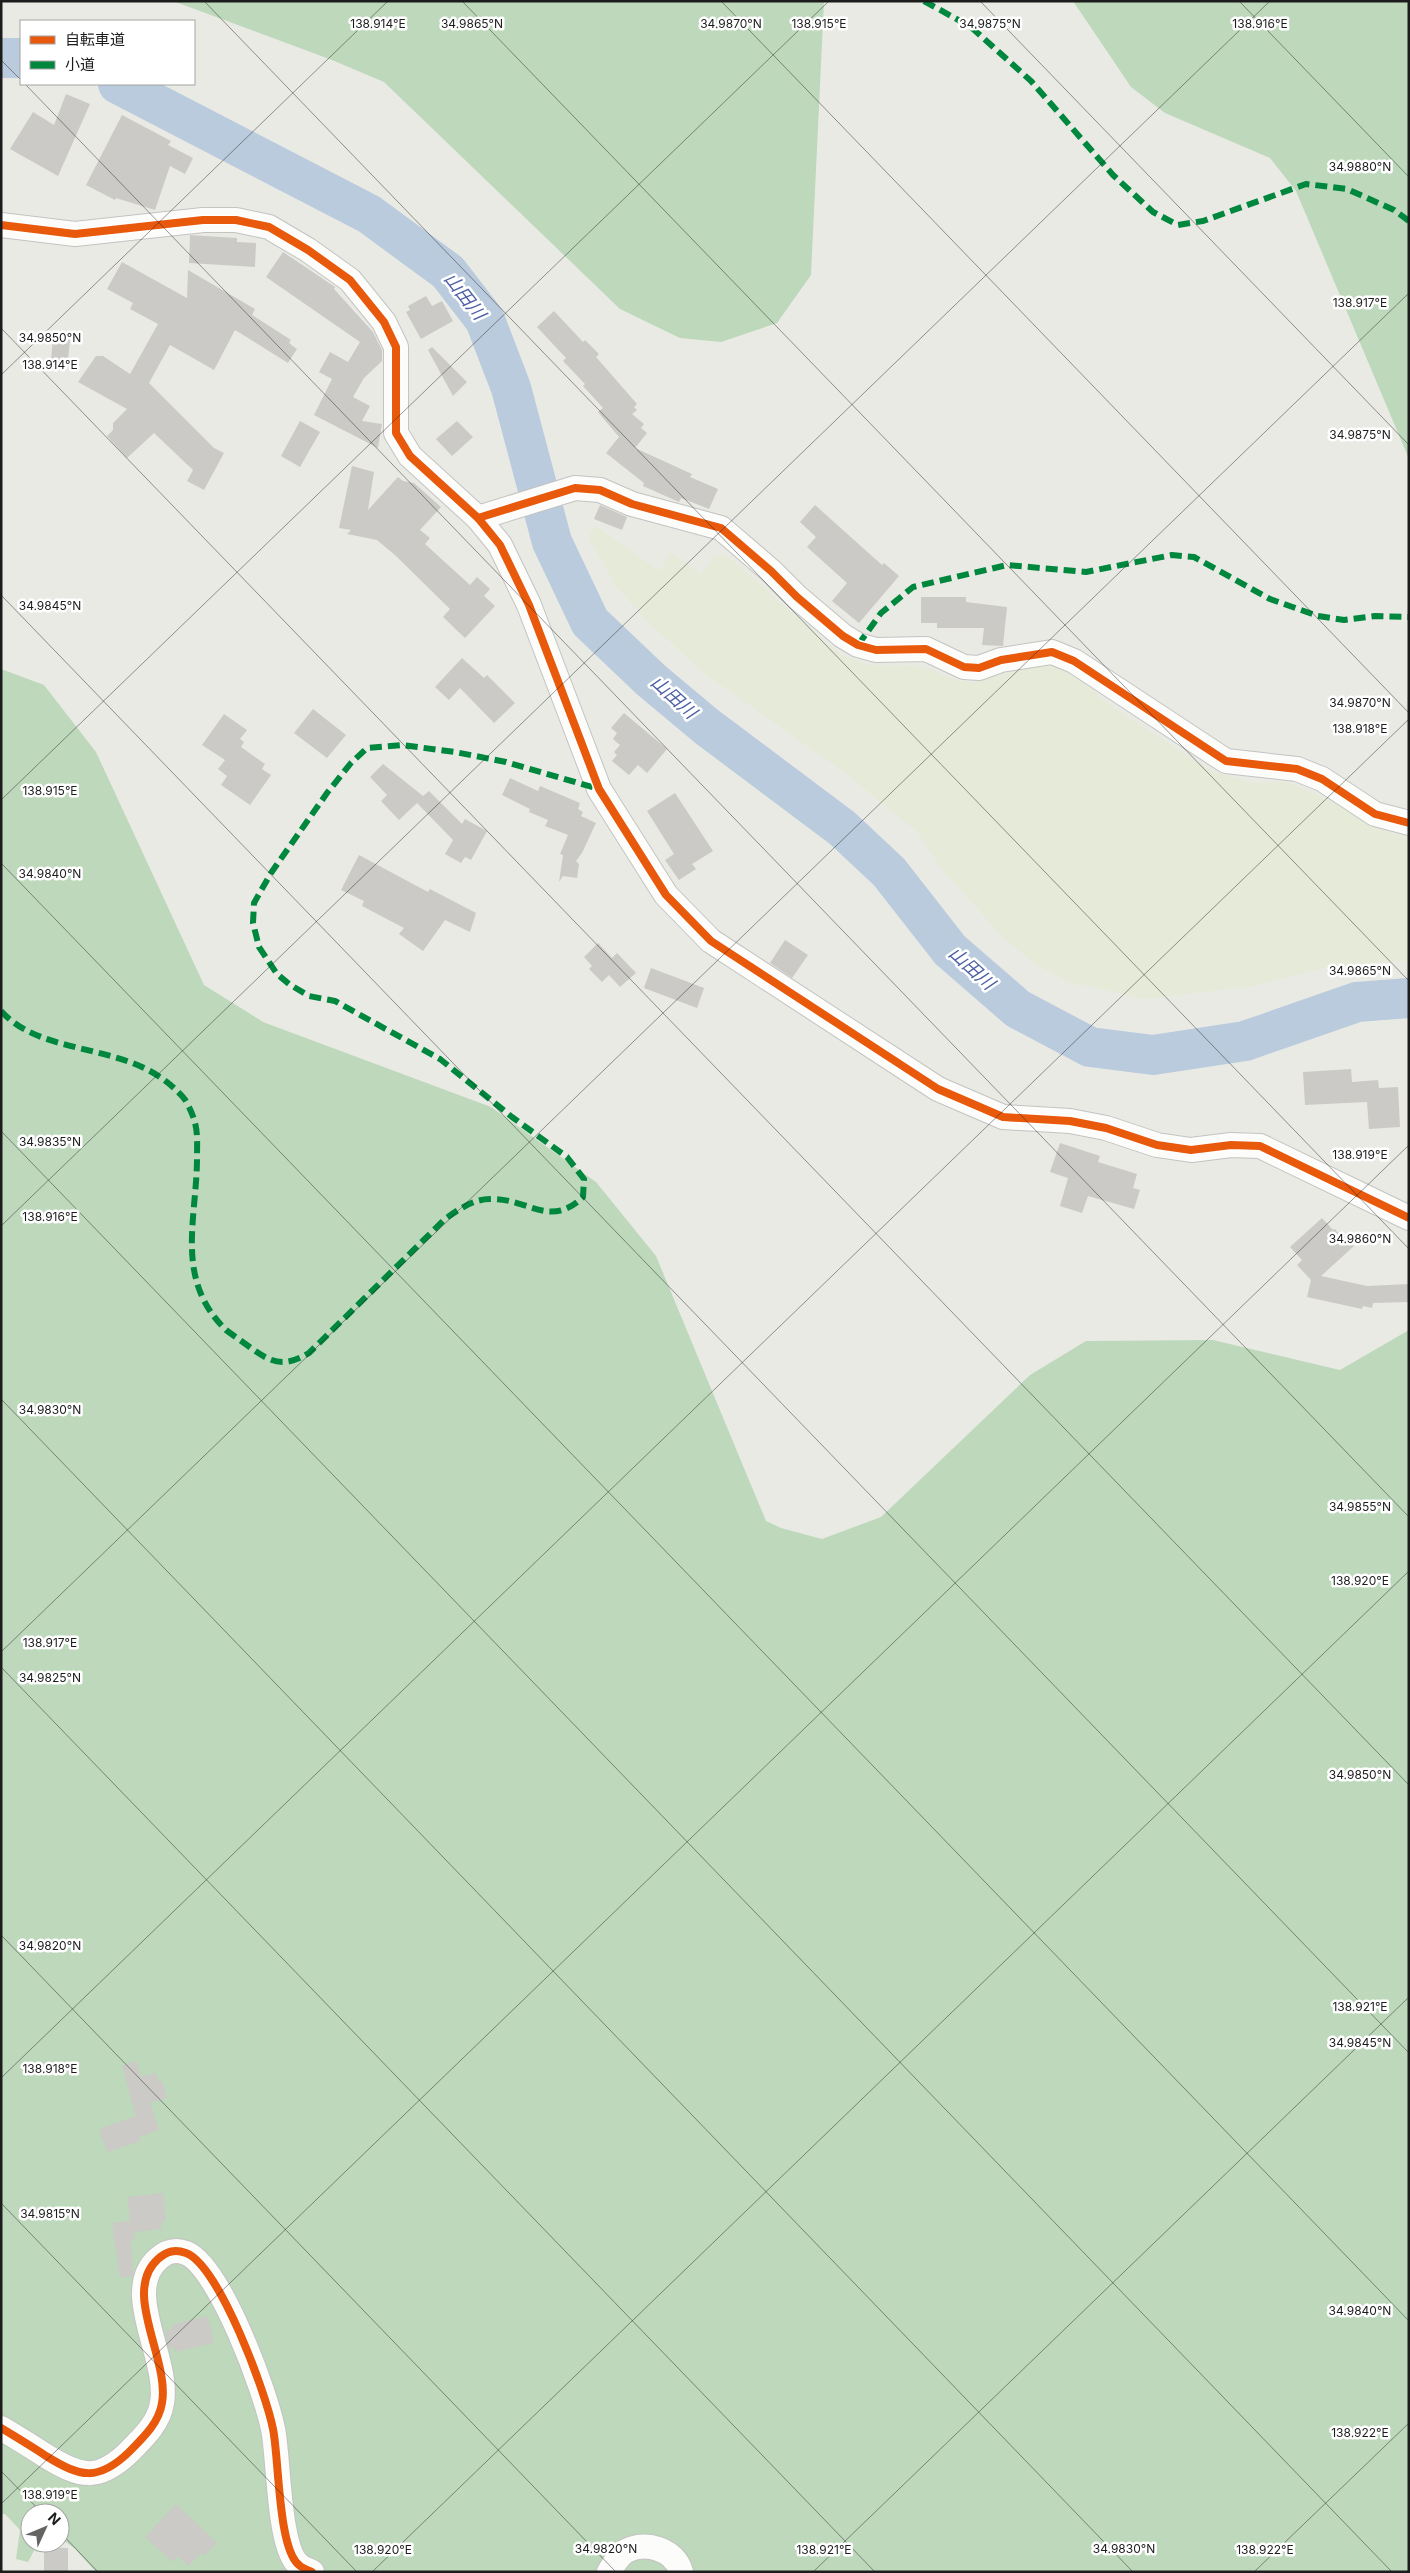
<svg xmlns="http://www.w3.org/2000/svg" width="1410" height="2573" font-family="Inter,'Noto Sans JP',sans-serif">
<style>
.farmland{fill:#e5ebd8}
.forest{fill:#bdd8bb}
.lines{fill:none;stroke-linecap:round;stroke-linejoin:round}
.river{stroke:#b9cbdd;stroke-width:40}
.building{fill:#cbcac6}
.street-casing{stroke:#c3c3c1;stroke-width:26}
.street{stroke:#fcfcfb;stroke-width:24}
.quiet{stroke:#00873e;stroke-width:6;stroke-dasharray:12 6;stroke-linecap:butt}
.cycleway-casing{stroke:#fff;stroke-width:11}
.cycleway{stroke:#e8590c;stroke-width:8}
.ticks{fill:none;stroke:#1c1c1c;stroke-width:1;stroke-opacity:0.45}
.labels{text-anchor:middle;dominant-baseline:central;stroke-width:5;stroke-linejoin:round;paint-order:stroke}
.water-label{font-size:18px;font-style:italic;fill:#4e61a6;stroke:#fff}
.ticks-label{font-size:12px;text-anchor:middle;fill:#1c1c1c;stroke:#fff;stroke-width:5;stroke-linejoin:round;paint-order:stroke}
</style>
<rect width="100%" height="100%" fill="#eaeae5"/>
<polygon class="farmland" points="596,526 659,571 671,552 701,574 715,556 726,555 840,654 868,665 906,665 931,669 950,678 972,683 1017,670 1054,664 1079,679 1108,704 1213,772 1255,783 1286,782 1345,806 1391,833 1409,837 1409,960 1323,968 1253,986 1146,999 1069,982 1034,964 1001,935 941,868 917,832 848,775 704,673 650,624 614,584 588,536"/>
<g class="forest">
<polygon points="173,1 824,1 811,275 777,323 721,342 680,338 620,309 384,82 332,60"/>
<polygon points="1073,1 1409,1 1409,459 1296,191 1270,158 1165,113 1131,87"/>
<polygon points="1,669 44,685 96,752 204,985 263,1022 491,1107 596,1182 656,1256 766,1521 781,1528 822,1539 881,1517 1030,1375 1086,1341 1213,1340 1340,1370 1409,1330 1409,2572 96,2572 74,2548 60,2538 60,2513 30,2513 30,2543 38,2543 28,2562 16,2559 20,2530 5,2514 1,2514"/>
</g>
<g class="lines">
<g class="river">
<polyline points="1,58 21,58"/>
<polyline points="118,84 369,214 448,272 485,320 511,388 552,542 590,622 651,680 706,726 842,828 889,872 950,950 1018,1009 1090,1047 1153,1055 1245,1041 1357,1002 1409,998"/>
</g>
</g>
<g class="building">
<polygon points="66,94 90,104 58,176 10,149 33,112 54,125"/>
<polygon points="122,115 171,141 168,145 193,158 185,174 170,166 155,210 116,198 115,200 86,185"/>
<polygon points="190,235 237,238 237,242 256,243 255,267 189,263"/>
<polygon points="283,252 335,287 334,289 373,332 382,350 382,361 364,378 353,397 370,406 362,421 382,424 378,448 314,415 332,379 319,372 330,352 348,362 360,342 266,277"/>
<polygon points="122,262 187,298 188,270 255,309 252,315 291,340 289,343 297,349 288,363 235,330 214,370 170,345 149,383 214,448 224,453 204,490 187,481 193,470 154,433 127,458 107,436 113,430 113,423 127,409 78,382 96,356 103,356 130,374 158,324 130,309 133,303 107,289"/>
<polygon points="426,296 432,306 442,301 453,321 421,339 406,312 410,310 408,306"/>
<polygon points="554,311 583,342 585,340 599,354 596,357 637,404 634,407 637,410 632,414 644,424 641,428 647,433 635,448 692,474 690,477 718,489 709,509 681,498 679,502 643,486 644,483 606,453 619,437 598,412 603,408 583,386 585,384 563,361 566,358 537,327"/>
<polygon points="53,338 70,339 68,361 51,360"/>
<polygon points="432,347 467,382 453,396 428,350"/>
<polygon points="300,421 320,432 300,467 281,456"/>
<polygon points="457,421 473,437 452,456 436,439"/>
<polygon points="352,466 374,472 368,510 398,477 403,481 414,483 441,507 420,530 430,538 425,544 470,585 477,577 490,589 484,596 495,606 465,638 443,617 450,609 396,556 377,540 347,534 351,530 339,528"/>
<polygon points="600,505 627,517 622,530 594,519"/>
<polygon points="815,505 882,565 884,563 899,576 859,623 832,601 847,583 807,547 816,537 800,522"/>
<polygon points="921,597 966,597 966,602 1007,607 1003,646 982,645 984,628 937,628 937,623 921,623"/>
<polygon points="462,658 484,678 487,675 515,703 494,723 460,688 449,700 435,687"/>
<polygon points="313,709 346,735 327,758 294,733"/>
<polygon points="624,713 667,749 647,773 638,765 629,775 612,761 617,755 614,752 620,745 613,739 617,733 611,728"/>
<polygon points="224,714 247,730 240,739 244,742 241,747 265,764 262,769 271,775 250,805 221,785 227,776 218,769 225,760 202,745"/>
<polygon points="383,764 423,796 429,791 462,824 465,819 487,831 471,860 465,857 461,863 445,854 453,840 417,803 399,820 381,801 387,795 370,777"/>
<polygon points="510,778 538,791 540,786 580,803 578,809 583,812 581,816 596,823 582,853 576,861 579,864 577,878 563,876 559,882 563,855 560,854 568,835 545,826 548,820 529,812 530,809 502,795"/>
<polygon points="675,793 713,851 692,864 696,869 679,880 665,860 674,854 647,811"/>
<polygon points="359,855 428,892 430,889 476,913 470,932 445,920 423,951 399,934 404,928 362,906 364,901 341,890"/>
<polygon points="785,940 808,955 792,978 770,963"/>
<polygon points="598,943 612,958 617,953 636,973 620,987 609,975 602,982 589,969 592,966 584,957"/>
<polygon points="651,968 704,988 697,1008 644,988"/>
<polygon points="1351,1069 1352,1082 1378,1080 1379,1088 1398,1087 1400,1127 1369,1129 1367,1102 1305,1105 1303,1072"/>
<polygon points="1060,1143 1100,1156 1098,1162 1137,1174 1133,1188 1140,1190 1134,1209 1088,1196 1082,1213 1060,1206 1068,1178 1050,1172"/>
<polygon points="1322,1218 1333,1230 1335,1229 1338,1233 1340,1231 1354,1246 1321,1276 1367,1286 1409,1284 1409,1302 1373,1303 1372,1308 1363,1306 1362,1309 1307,1297 1311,1280 1297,1265 1302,1260 1290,1247"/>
<polygon points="136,2061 141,2077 156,2073 158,2082 162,2081 167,2098 150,2103 159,2130 139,2137 141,2141 107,2152 99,2129 136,2116 122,2066"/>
<polygon points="163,2193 166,2220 161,2224 162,2229 134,2232 135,2240 131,2240 133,2276 120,2278 112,2223 130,2221 127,2197"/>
<polygon points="208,2316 214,2343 175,2352 174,2347 169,2349 165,2330 172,2329 172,2326 179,2323"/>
<polygon points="176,2504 217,2543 204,2556 201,2553 188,2566 178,2556 173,2562 145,2537"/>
<polygon points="44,2547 68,2548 68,2572 44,2572"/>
</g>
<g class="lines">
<g class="street-casing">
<g id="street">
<polyline points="1,225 75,234 203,220 236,220 269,227 308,250 350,280 384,322 396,347 396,433 410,456 478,518 500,545 529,605 599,789 666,895 711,941 938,1089 1003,1117 1070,1121 1106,1128 1157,1145 1191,1150 1231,1145 1260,1146 1409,1218"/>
<polyline points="478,518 575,488 600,490 632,504 721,528 771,571 797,597 843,636 858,645 876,650 926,649 964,667 979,668 1001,660 1052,652 1074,661 1226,761 1297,769 1322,779 1375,814 1409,823"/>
<path d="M1 2428C16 2437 31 2446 46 2456 80 2477 98 2482 129 2452 143 2438 159 2423 162 2403 170 2359 121 2292 158 2259 167 2251 175 2249 186 2253 219 2265 266 2393 273 2429 279 2457 278 2549 299 2565 302 2568 308 2570 312 2572"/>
<path d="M609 2572C613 2565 619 2555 626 2551 646 2541 675 2549 681 2572"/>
</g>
</g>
<use href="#street" class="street"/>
<g class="quiet">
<polyline points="924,1 971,27 1031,81 1113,175 1153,212 1178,225 1203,221 1306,184 1347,189 1394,210 1409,221"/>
<polyline points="858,645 881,613 913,587 1007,565 1086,572 1172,555 1194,557 1270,599 1318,616 1344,620 1375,616 1409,617"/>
<path d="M1 1011C44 1058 125 1041 175 1089 179 1093 184 1097 187 1103 199 1126 197 1135 197 1161 196 1222 175 1280 226 1330 234 1336 243 1342 251 1348 273 1364 285 1367 309 1353L445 1219C458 1210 473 1199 490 1199 529 1198 549 1229 583 1197L584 1179 567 1157 512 1117 440 1059 335 1001 309 996 289 984 277 974 259 947 253 923 254 903 271 873 327 793 351 763 367 748 402 745 455 752 506 762 599 789"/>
</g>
<g class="cycleway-casing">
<g id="cycleway">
<polyline points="1,225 75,234 203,220 236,220 269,227 308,250 350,280 384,322 396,347 396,433 410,456 478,518 500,545 529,605 599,789 666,895 711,941 938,1089 1003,1117 1070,1121 1106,1128 1157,1145 1191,1150 1231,1145 1260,1146 1409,1218"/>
<polyline points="478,518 575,488 600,490 632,504 721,528 771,571 797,597 843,636 858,645 876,650 926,649 964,667 979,668 1001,660 1052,652 1074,661 1226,761 1297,769 1322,779 1375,814 1409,823"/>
<path d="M1 2428C16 2437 31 2446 46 2456 80 2477 98 2482 129 2452 143 2438 159 2423 162 2403 170 2359 121 2292 158 2259 167 2251 175 2249 186 2253 219 2265 266 2393 273 2429 279 2457 278 2549 299 2565 302 2568 308 2570 312 2572"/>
</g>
</g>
<use href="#cycleway" class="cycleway"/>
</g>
<path class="ticks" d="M204 1 1409 1249M462 1 1409 981M721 1 1409 713M980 1 1409 445M1239 1 1409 177M1 60 21 80M25 84 1409 1517M1 328 1409 1785M1 375 388 1M1 595 1409 2053M1 800 829 1M1 863 1409 2321M1 1131 1392 2572M1 1226 1270 1M1 1399 1133 2572M1 1652 1409 293M1 1667 875 2572M1 1935 616 2572M1 2078 1409 719M1 2203 357 2572M1 2471 42 2513M1 2504 1409 1145M60 2532 98 2572M372 2572 1409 1571M813 2572 1409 1997M1254 2572 1409 2423"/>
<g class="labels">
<g class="water-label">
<text transform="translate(465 296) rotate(52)">山田川</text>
<text transform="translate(674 697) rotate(42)">山田川</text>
<text transform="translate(972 968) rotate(42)">山田川</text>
</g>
</g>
<g class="ticks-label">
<text x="378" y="28">138.914°E</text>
<text x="819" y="28">138.915°E</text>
<text x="1260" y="28">138.916°E</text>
<text x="990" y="28">34.9875°N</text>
<text x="472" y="28">34.9865°N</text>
<text x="731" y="28">34.9870°N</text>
<text x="1360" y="171">34.9880°N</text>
<text x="1360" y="307">138.917°E</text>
<text x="50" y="342">34.9850°N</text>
<text x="50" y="369">138.914°E</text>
<text x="1360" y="439">34.9875°N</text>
<text x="50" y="610">34.9845°N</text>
<text x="1360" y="707">34.9870°N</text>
<text x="1360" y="733">138.918°E</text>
<text x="50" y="795">138.915°E</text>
<text x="50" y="878">34.9840°N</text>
<text x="1360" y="975">34.9865°N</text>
<text x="50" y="1146">34.9835°N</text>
<text x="1360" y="1159">138.919°E</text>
<text x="50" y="1221">138.916°E</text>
<text x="1360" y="1243">34.9860°N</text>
<text x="50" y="1414">34.9830°N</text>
<text x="1360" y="1511">34.9855°N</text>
<text x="1360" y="1585">138.920°E</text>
<text x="50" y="1647">138.917°E</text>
<text x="50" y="1682">34.9825°N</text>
<text x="1360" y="1779">34.9850°N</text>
<text x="50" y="1950">34.9820°N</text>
<text x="1360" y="2011">138.921°E</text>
<text x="1360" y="2047">34.9845°N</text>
<text x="50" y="2073">138.918°E</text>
<text x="50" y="2218">34.9815°N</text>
<text x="1360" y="2315">34.9840°N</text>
<text x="1360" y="2437">138.922°E</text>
<text x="50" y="2499">138.919°E</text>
<text x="606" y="2553">34.9820°N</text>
<text x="1124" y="2553">34.9830°N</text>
<text x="383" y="2554">138.920°E</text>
<text x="824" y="2554">138.921°E</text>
<text x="1265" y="2554">138.922°E</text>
</g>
<rect width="1410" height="2573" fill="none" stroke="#1c1c1c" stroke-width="5"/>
<rect x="20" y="20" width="175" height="65" fill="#ffffff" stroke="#a4a4a4"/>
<rect x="30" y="36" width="25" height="8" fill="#e8590c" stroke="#a4a4a4"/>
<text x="65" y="45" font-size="15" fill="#1c1c1c">自転車道</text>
<rect x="30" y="61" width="25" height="8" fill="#00873e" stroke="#a4a4a4"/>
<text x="65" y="70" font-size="15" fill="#1c1c1c">小道</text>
<g transform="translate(45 2528) rotate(46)"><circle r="24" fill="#ffffff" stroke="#a4a4a4"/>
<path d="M0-4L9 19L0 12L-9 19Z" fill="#646462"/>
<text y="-8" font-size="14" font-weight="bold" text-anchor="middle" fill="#1c1c1c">N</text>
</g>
</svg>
